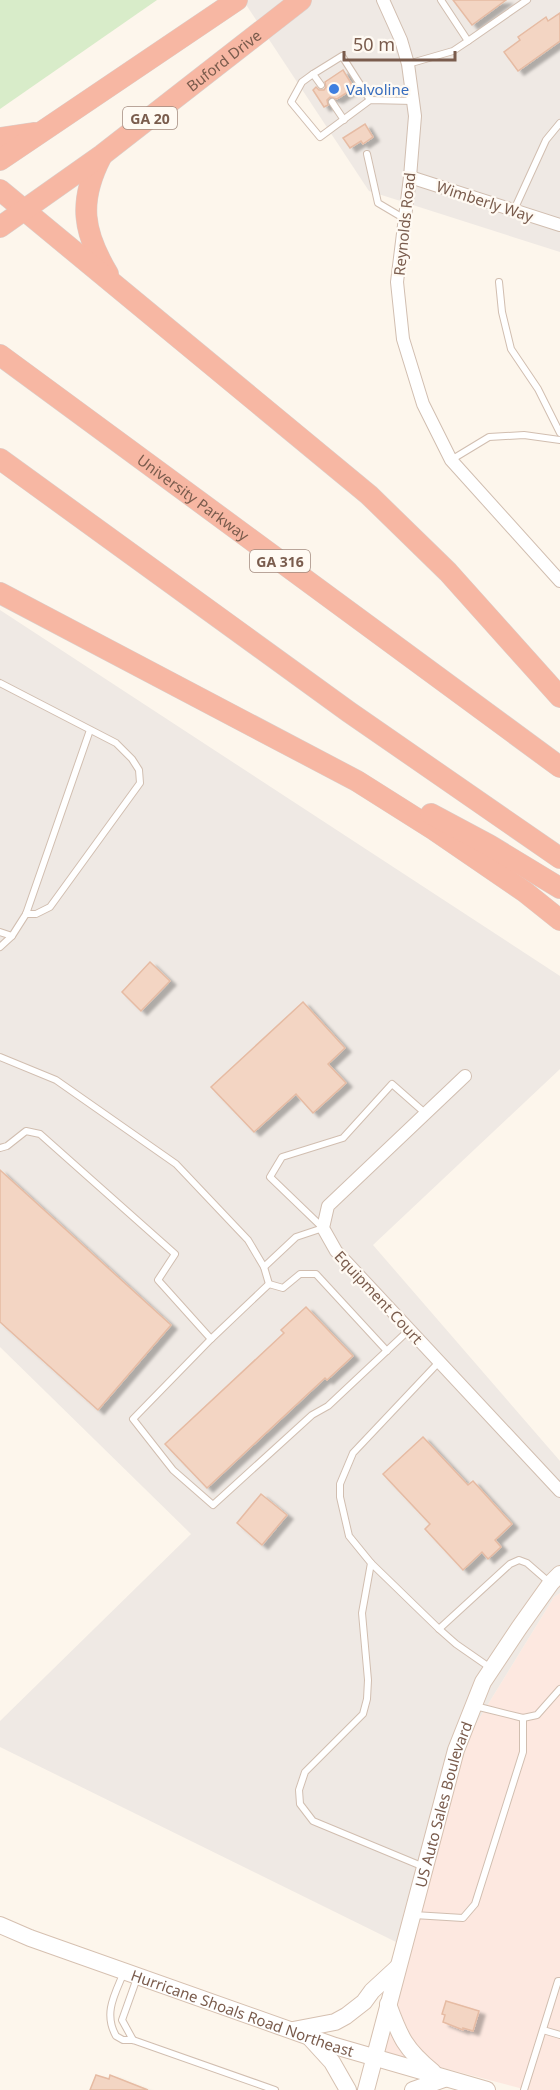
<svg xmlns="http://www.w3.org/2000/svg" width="560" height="2090" font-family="'Noto Sans',sans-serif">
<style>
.commercial{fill:#fde8e0}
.industrial{fill:#efe9e4}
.green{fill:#d8ecc9}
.building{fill:#f3d5c3;stroke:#e6bba3;stroke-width:1.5;filter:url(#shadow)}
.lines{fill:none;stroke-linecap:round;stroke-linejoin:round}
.lane-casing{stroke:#d1beb0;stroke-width:8}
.street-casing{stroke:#d1beb0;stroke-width:14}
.secondary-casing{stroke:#d6c0b0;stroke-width:18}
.highway-casing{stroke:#dad1cd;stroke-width:22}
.lane{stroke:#fff;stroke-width:6}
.street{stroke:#fff;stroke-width:12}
.secondary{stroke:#fff;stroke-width:16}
.highway{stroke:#f7b7a3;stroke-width:21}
.shop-dot{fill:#3f7fe0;stroke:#fffaf3;stroke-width:2}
.labels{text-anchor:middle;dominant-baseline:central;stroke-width:4.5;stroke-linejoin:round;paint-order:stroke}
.shield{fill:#fffaf3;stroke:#a28b7f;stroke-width:1.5}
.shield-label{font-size:14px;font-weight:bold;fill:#7a5c4d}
.street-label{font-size:15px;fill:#7a5c4d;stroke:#fffaf3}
.shop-label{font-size:15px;fill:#366cbe;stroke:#fffaf3;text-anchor:start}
</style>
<defs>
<filter id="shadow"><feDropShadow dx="6" dy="4" stdDeviation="1.5" flood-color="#0004"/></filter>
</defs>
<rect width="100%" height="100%" fill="#fdf6ec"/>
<polygon class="commercial" points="560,1593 560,2090 527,2090 375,2050 396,1942 474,1727 554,1597"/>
<g class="industrial">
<polygon points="243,0 560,0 560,252 369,191"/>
<polygon points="0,610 560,976 560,1069 373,1245 560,1461 560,1593 554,1597 474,1727 396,1942 0,1747 0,1721 191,1534 0,1347"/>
</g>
<polygon class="green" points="0,0 157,0 0,109"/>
<g class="building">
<polygon points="453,0 506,0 472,25"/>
<polygon points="560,13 560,41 518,71 504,52 520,40 518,37 546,17 548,21"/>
<polygon points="343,70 354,88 337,99 330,97 327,100 328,105 324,107 313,90 316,87 319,90 324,90 326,87 325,82"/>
<polygon points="365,124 373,137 363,144 361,141 350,148 343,138"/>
<polygon points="150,962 170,981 141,1011 122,992"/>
<polygon points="303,1002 345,1048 328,1064 346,1083 313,1113 296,1094 254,1132 211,1087"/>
<polygon points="0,1170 171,1325 98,1410 0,1322"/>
<polygon points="306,1307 353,1356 327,1380 325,1378 207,1488 165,1444 284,1333 281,1330"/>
<polygon points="423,1437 468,1485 473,1481 512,1524 495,1540 501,1547 488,1559 482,1552 463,1570 425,1529 430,1524 383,1474"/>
<polygon points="261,1494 287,1515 262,1545 237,1523"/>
<polygon points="446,2001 479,2011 473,2031 463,2028 463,2030 443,2022 445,2015 442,2014"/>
<polygon points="96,2075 109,2079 110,2075 148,2090 90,2090"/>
</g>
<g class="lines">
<g class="lane-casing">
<g id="lane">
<polyline points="441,0 468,41 527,0"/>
<polyline points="408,64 453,51 468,41"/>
<polyline points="313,74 302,82 291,102 320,137 370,100 413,101"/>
<polyline points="321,85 313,74 342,56 370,100"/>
<polyline points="332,102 344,120"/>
<polyline points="367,154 378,203 405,219"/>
<polyline points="514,210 546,140 560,123"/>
<polyline points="499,282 502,312 511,349 538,389 560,433"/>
<polyline points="451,460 489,437 524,435 560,440"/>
<polyline points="0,683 116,743 132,759 139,770 140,783 50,907 36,914 26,914"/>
<polyline points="0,932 12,936 26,914 90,730"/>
<polyline points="0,947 12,936"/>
<polyline points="0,1057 56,1080 176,1164 248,1240 264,1267 296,1237 323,1228 270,1177 282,1157 343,1138 392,1084 425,1113"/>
<polyline points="0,1148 7,1146 26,1131 40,1134 175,1254 158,1280 211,1339"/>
<polyline points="264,1267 269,1284"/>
<polyline points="269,1284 211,1339 133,1419 173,1470 213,1505 312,1415 328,1406 409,1330"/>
<polyline points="269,1284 283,1288 300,1274 316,1274 387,1351"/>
<polyline points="371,1563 439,1629 456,1644 492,1669"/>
<polyline points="439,1629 510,1564 519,1560 527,1563 550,1583"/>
<polyline points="475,1706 523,1718 537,1715 560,1689"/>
<polyline points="424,1867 313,1821 300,1804 299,1790 305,1772 363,1714 367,1699 368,1680 362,1613 371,1563 349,1536 340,1497 340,1484 353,1453 439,1362"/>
<polyline points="414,1915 463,1918 475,1904 523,1752 523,1718"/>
<path d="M124 1972C115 1994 103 2013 116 2036L123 2040H133L275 2090"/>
<polyline points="543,2030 560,2035"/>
<polyline points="133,2040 122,2020 137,1978"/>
<polyline points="524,2090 558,1981 560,1981"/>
</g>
</g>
<g class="street-casing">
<g id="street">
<polyline points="383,0 401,40 408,64 415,116 410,177 397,282 403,339 423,404 451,460 560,581"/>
<polyline points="410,177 560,225"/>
<polyline points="465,1076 328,1206 323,1228 336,1251 560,1491"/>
</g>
</g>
<g class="secondary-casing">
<g id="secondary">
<path id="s1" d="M0 1925 30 1938 335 2046 487 2090"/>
<path d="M388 2004C400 2037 405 2049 433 2072"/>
<polyline points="293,2030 335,2022 346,2016 364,2002 372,1991 398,1967"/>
<polyline points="311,2039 332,2062 348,2090"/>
<path id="s2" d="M366 2090 456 1750 483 1682 519 1628 551 1583 560 1574"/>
<polyline points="413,2090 444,2079"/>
</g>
</g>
<g class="highway-casing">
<g id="highway">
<polyline points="0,138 35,133"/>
<path d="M101 157C78 202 83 232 108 274"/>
<polyline points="0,160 237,0"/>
<polyline points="0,190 369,495 448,572 560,697"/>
<path id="s3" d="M0 227 102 155 301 0"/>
<path id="s4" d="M0 355 560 767"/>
<polyline points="0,459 349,712 560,858"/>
<polyline points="0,593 357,781 433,829 525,892 560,920"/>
<polyline points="431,814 489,845 560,888"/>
</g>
</g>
<use href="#lane" class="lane"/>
<use href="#street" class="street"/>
<use href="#secondary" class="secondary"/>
<use href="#highway" class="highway"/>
</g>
<circle class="shop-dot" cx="334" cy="89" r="6"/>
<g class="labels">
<g class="shield">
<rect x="123" y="107" width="54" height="22" rx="4.5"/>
<rect x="250" y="550" width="60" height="22" rx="4.5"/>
</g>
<g class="shield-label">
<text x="150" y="118">GA 20</text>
<text x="280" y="561">GA 316</text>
</g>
<g class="street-label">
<text stroke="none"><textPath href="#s3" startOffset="279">Buford Drive</textPath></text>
<text transform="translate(485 201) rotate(18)">Wimberly Way</text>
<text transform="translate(404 224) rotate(-84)">Reynolds Road</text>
<text stroke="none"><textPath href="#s4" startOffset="240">University Parkway</textPath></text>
<text transform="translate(379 1297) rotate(47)">Equipment Court</text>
<text stroke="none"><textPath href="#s2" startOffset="296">US Auto Sales Boulevard</textPath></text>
<text stroke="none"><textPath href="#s1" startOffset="258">Hurricane Shoals Road Northeast</textPath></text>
</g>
<g class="shop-label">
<text x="346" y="89">Valvoline</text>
</g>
</g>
<path d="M344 51v9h111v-9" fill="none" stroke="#7a5c4d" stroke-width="3"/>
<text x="353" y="51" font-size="18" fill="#7a5c4d" stroke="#fffaf3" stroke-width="4.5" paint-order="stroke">50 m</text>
</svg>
